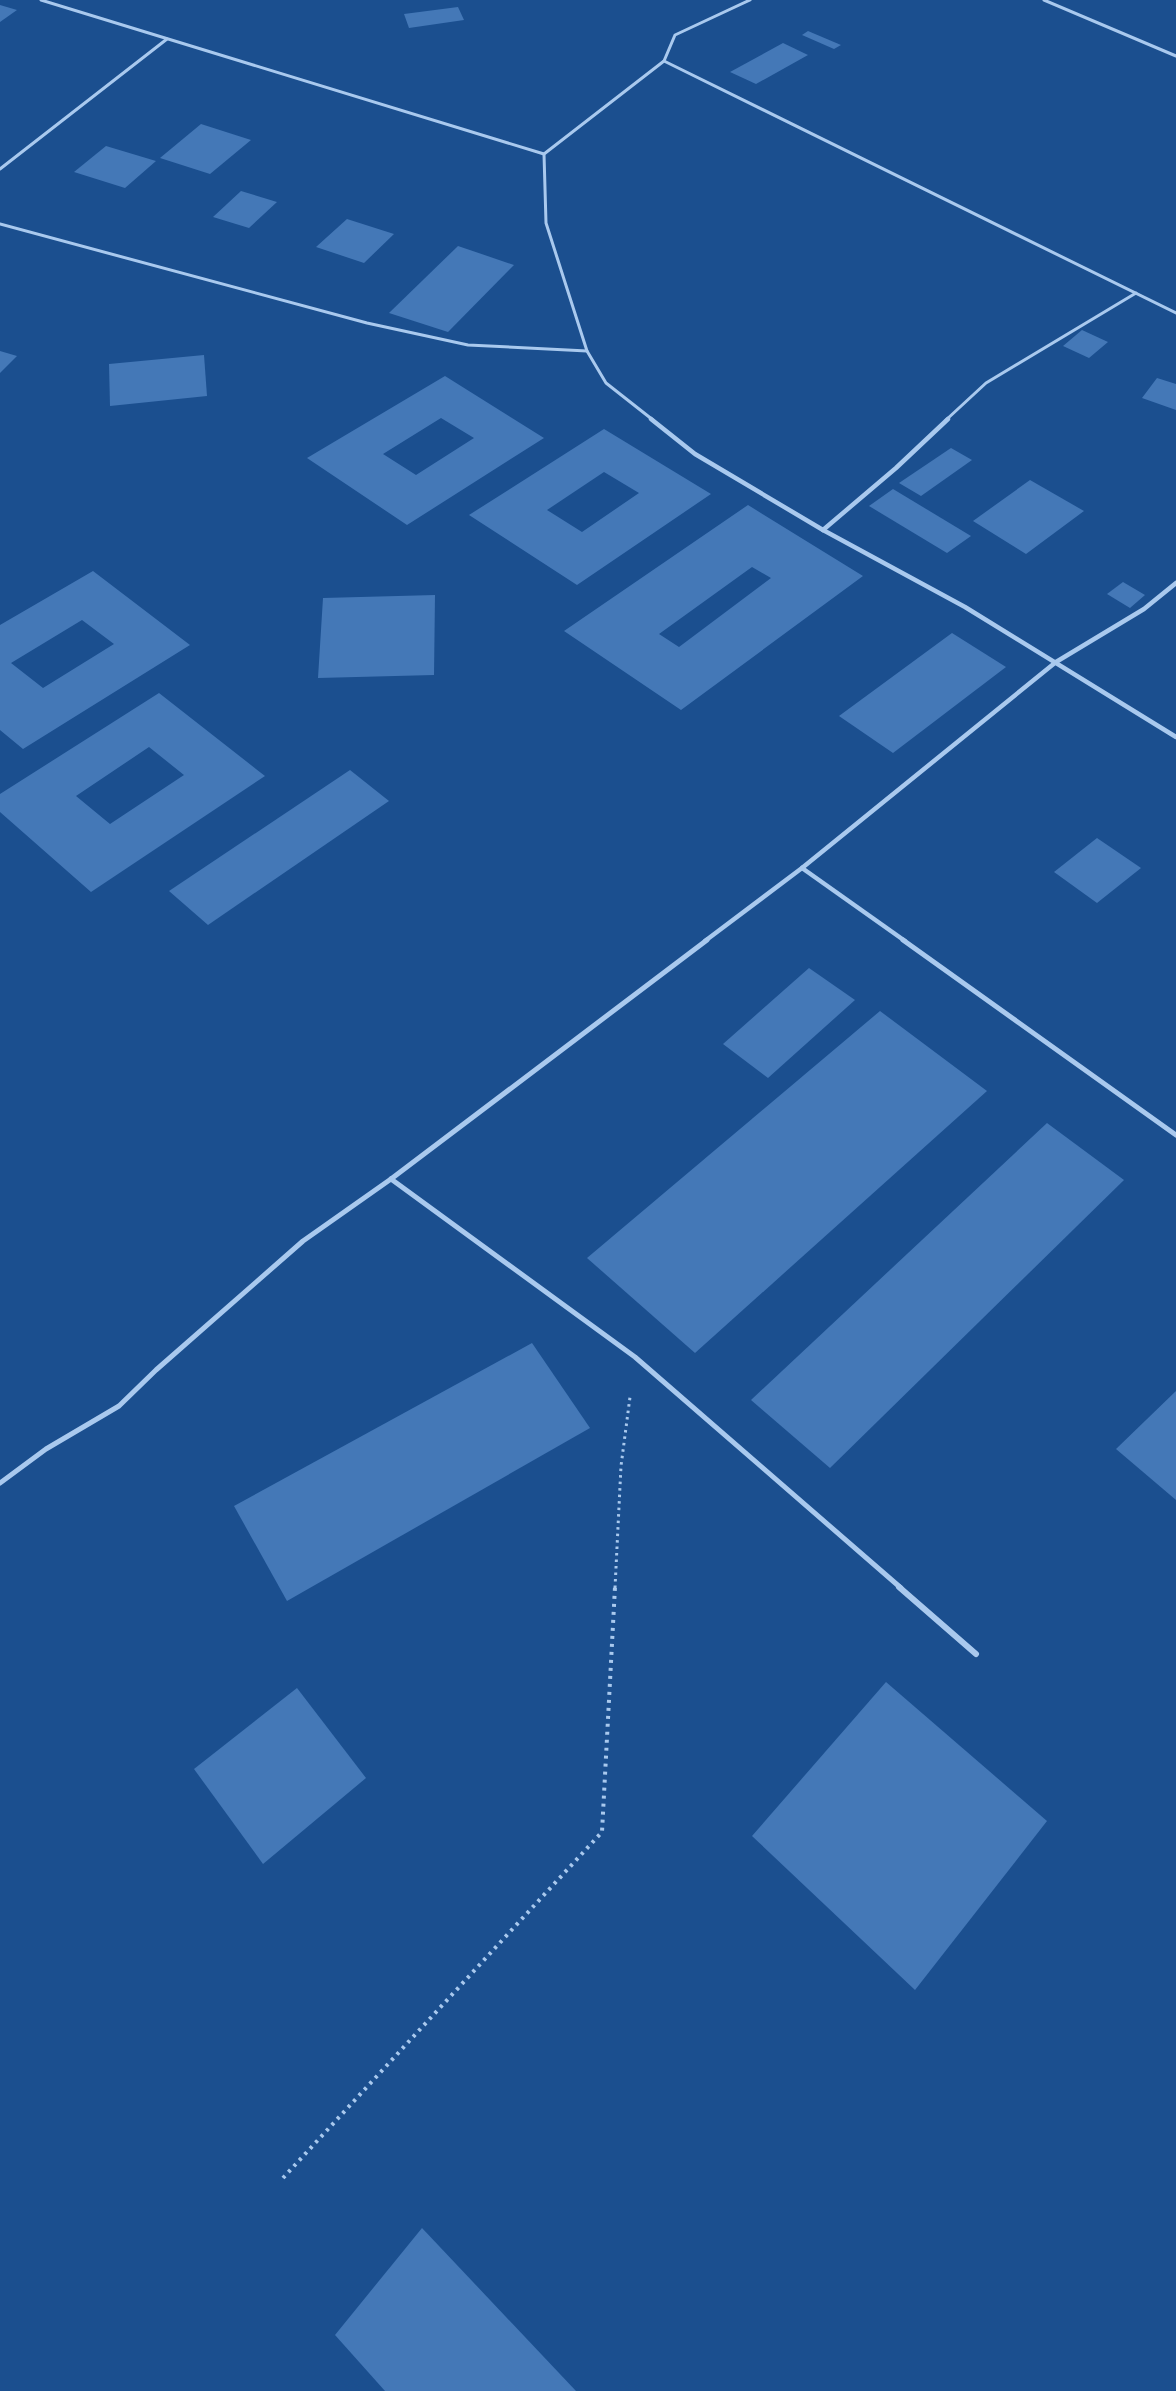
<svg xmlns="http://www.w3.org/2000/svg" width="1176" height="2391" font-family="'Archivo Narrow',sans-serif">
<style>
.building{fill:#4478b7;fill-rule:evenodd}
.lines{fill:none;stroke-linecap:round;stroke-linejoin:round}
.path-far1{stroke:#a9c9ee;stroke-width:3;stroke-dasharray:2.5 4;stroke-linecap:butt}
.path{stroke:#a9c9ee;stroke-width:4;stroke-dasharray:3 5;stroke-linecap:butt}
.street-far3{stroke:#a9c9ee;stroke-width:3}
.street-far2{stroke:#a9c9ee;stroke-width:4.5}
.street-far1{stroke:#a9c9ee;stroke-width:5}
.street{stroke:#a9c9ee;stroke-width:6}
</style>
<rect width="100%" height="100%" fill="#1b4f8f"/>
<g class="building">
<polygon points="0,5 17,10 0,22"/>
<polygon points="458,7 464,20 409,28 404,14"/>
<polygon points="808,31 841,45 834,49 802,35"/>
<polygon points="783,43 808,55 756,84 730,72"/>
<polygon points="201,124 251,140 210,174 160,158"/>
<polygon points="106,146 156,161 125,188 74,172"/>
<polygon points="241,191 277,202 249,228 213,217"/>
<polygon points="347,219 394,234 364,263 316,247"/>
<polygon points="458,246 514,265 448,332 389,313"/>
<polygon points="1082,330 1108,342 1089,358 1063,346"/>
<polygon points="0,351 17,356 0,373"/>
<polygon points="204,355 207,396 110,406 109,364"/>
<path d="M445 376 544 438 407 525 307 458ZM441 418 474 438 416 475 383 454Z"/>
<polygon points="1157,378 1176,384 1176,410 1142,398"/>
<path d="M604 429 711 494 577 585 469 515ZM604 472 639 493 582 532 547 510Z"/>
<polygon points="951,448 972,460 921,496 899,483"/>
<polygon points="1030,480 1084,511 1026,554 973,521"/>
<polygon points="893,489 971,536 947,553 869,506"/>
<path d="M748 505 863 576 681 710 564 631ZM752 567 771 578 679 647 659 634Z"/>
<path d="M93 571 190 645 23 749 0 730V625ZM82 620 114 644 43 688 11 663Z"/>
<polygon points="1123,582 1145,595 1130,608 1107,594"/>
<polygon points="435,595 434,675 318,678 323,598"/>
<polygon points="952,633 1006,667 893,753 839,716"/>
<path d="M159 693 265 776 91 892 0 812V794ZM149 747 184 775 110 824 76 796Z"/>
<polygon points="350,770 389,801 208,925 169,891"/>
<polygon points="1097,838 1141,868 1097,903 1054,872"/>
<polygon points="809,968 855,1000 768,1078 723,1044"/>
<polygon points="880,1011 987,1091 695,1353 587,1258"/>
<polygon points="1047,1123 1124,1180 830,1468 751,1400"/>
<polygon points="532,1343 590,1428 287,1601 234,1506"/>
<polygon points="1176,1391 1176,1500 1116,1449"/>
<polygon points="886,1682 1047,1821 915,1990 752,1836"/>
<polygon points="297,1688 366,1778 263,1864 194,1769"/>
<polygon points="422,2228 576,2391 385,2391 335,2335"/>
</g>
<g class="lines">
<polyline class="path-far1" points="615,1588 621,1466 630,1397"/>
<polyline class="path" points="283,2178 602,1832 615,1587"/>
<g class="street-far3">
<polyline points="41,0 544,154"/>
<polyline points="1044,0 1176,56"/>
<polyline points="664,61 1176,313"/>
<polyline points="0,169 167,39"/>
<polyline points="0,224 367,323 468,345 587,351"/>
<polyline points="653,420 606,383 587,351 546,223 544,154 664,61 675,35 750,0"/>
<polyline points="946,420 986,383 1136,293"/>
</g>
<g class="street-far2">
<polyline points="651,419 695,454 823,530 965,607 1176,737"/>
<polyline points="823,530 896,468 948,419"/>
<polyline points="802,868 905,941"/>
<polyline points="705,941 802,868 1056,662 1144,609 1176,583"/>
</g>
<g class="street-far1">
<polyline points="903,940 1176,1135"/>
<polyline points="391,1179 635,1357 901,1588"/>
<polyline points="0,1483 46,1449 119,1406 156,1370 303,1241 391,1179 707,940"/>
</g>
<polyline class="street" points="899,1587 976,1654"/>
</g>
</svg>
